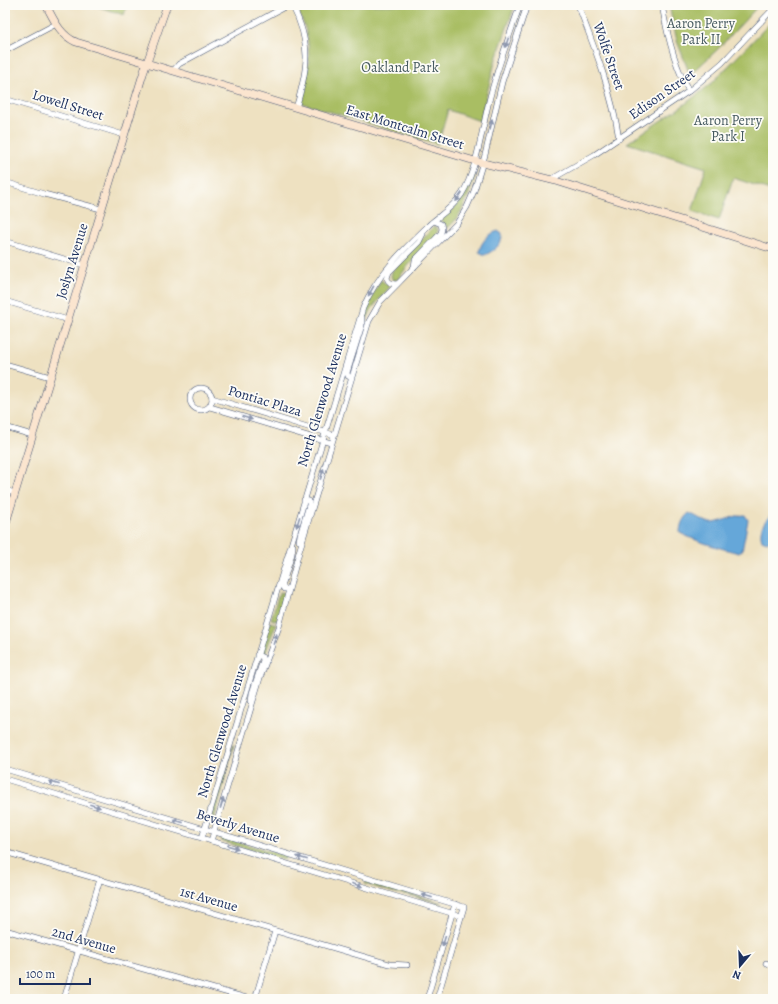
<svg xmlns="http://www.w3.org/2000/svg" width="778" height="1004" font-family="Alegreya,serif">
<style>
.green{fill:#a9be63;stroke:#627660}
.water{fill:#65a7d9;stroke:#406b9c}
.lines{fill:none;stroke-linecap:round;stroke-linejoin:round}
.street-casing{stroke:#3b4a6d;stroke-width:6}
.secondary-casing{stroke:#3b4a6d;stroke-width:8}
.street{stroke:#fff;stroke-width:5}
.secondary{stroke:#fbe5cf;stroke-width:7}
.oneway{fill:#8d97ae}
.labels{text-anchor:middle;dominant-baseline:central;stroke-width:3.5;stroke-linejoin:round;paint-order:stroke}
.park-label{font-size:14px;fill:#465a60;stroke:#fdfcf7}
.street-label{font-size:14px;fill:#1b2f5e;stroke:#fdfcf7}
</style>
<rect width="100%" height="100%" fill="#fdfcf7"/>
<filter id="ink" filterUnits="userSpaceOnUse"><feTurbulence type="fractalNoise" baseFrequency=".025" numOctaves="2"/><feDisplacementMap in="SourceGraphic" scale="8" xChannelSelector="R" yChannelSelector="G"/><feConvolveMatrix kernelMatrix="1 2 1 2 8 2 1 2 1" color-interpolation-filters="sRGB"/></filter>
<filter id="wash" filterUnits="userSpaceOnUse"><feTurbulence type="fractalNoise" baseFrequency=".012" numOctaves="4" result="noise"/><feDisplacementMap in="SourceGraphic" scale="16" xChannelSelector="R" yChannelSelector="G"/><feGaussianBlur stdDeviation="0.9" result="paint"/><feColorMatrix in="noise" values="0 0 0 0 0 0 0 0 0 0 0 0 0 0 0 0 0 1.4 0 .05"/><feComposite in="paint" operator="in"/></filter>
<g filter="url(#wash)">
<rect width="100%" height="100%" fill="#eee1c1"/>
<g class="green">
<polygon points="93,5 127,5 124,15"/>
<path d="M297 5H515L495 62 480 121 448 110 438 144 301 103C308 77 312 54 305 28 303 21 298 13 297 5Z"/>
<polygon points="669,5 759,5 719,48 690,75 677,41"/>
<polygon points="773,20 773,191 733,178 719,220 692,211 706,168 627,143 681,107 712,83"/>
<path d="M473 174 475 175C469 193 463 215 448 228L441 220C456 207 467 194 473 174Z"/>
<polygon points="434,226 438,229 436,236 408,266 397,280 393,280 391,277 392,271"/>
<polygon points="381,280 390,287 372,308 364,326 363,323 368,303"/>
<polygon points="281,592 284,593 277,621 271,619 279,593"/>
<polygon points="270,622 276,624 265,654 261,651"/>
<path d="M233 745H234C226 771 221 797 213 823L211 824 210 822Z"/>
<polygon points="222,837 286,856 286,857 284,860 221,841 220,838"/>
<polygon points="367,881 442,903 442,904 409,895 392,892 365,884"/>
</g>
<g class="water">
<path d="M498 231 502 234C503 245 493 251 485 255L479 252C481 242 488 234 498 231Z"/>
<path d="M689 513C696 516 703 521 710 523 719 524 732 515 745 515L748 520 742 551 739 553C719 548 698 542 680 533 680 525 683 518 689 513Z"/>
<path d="M773 513V538L767 542 762 540C758 529 765 520 773 513Z"/>
</g>
</g>
<g filter="url(#ink)">
<g class="lines">
<g class="street-casing">
<g id="street">
<path d="M292 5C312 44 308 68 296 108"/>
<path d="M578 5C595 49 612 92 619 139"/>
<path d="M662 5C667 34 674 66 689 91"/>
<polyline points="5,51 56,24"/>
<polyline points="173,71 179,64 288,5"/>
<polyline points="5,99 124,135"/>
<polyline points="550,180 594,155 689,91 722,63 773,9"/>
<polyline points="5,182 44,194 101,209"/>
<polyline points="5,241 84,265"/>
<polyline points="414,267 415,260 441,233 442,229 441,224 434,221"/>
<path d="M397 284C392 284 388 283 387 278L389 272 419 242 423 234"/>
<polyline points="5,301 68,320"/>
<polyline points="5,364 50,377"/>
<polyline points="351,378 348,376 347,373 362,325 362,317"/>
<circle cx="201" cy="399" r="11"/>
<polyline points="212,398 334,435"/>
<polyline points="210,407 331,443"/>
<polyline points="5,427 32,435"/>
<polyline points="5,490 15,493"/>
<polyline points="299,541 300,535 309,505 309,501 304,500"/>
<polyline points="288,589 284,589 282,586 292,554 293,546"/>
<polyline points="251,701 252,693 263,660 262,657 257,655"/>
<polyline points="5,769 464,907 437,999"/>
<polyline points="5,779 461,916"/>
<path d="M202 838 363 308C377 274 405 248 431 223 442 214 454 206 462 194 477 169 482 129 489 101 497 68 509 37 520 5"/>
<polyline points="211,841 260,678 279,627 299,552 369,321 380,302 457,223 467,207 474,191 485,155 502,82 527,5"/>
<polyline points="5,852 389,964 407,965"/>
<polyline points="5,930 250,999"/>
<polyline points="766,963 773,966"/>
<polyline points="64,999 100,879"/>
<polyline points="255,999 275,931"/>
<polyline points="427,999 455,904"/>
</g>
</g>
<g class="secondary-casing">
<g id="secondary">
<path d="M46 5C54 20 60 35 76 42L475 161 556 181 773 249"/>
<polyline points="5,526 143,74 167,5"/>
</g>
</g>
<use href="#street" class="street"/>
<use href="#secondary" class="secondary"/>
</g>
<defs><path id="oneway-solid" d="M-6-.8H1V-3.2L6.5 0L1 3.2V.8H-6Z"/></defs>
<g class="oneway">
<use href="#oneway-solid" transform="translate(507 42) rotate(109)"/>
<use href="#oneway-solid" transform="translate(491 125) rotate(-78)"/>
<use href="#oneway-solid" transform="translate(459 197) rotate(125)"/>
<use href="#oneway-solid" transform="translate(371 291) rotate(119)"/>
<use href="#oneway-solid" transform="translate(247 418) rotate(17)"/>
<use href="#oneway-solid" transform="translate(322 474) rotate(-73)"/>
<use href="#oneway-solid" transform="translate(298 522) rotate(107)"/>
<use href="#oneway-solid" transform="translate(275 639) rotate(-72)"/>
<use href="#oneway-solid" transform="translate(54 783) rotate(-163)"/>
<use href="#oneway-solid" transform="translate(222 803) rotate(-73)"/>
<use href="#oneway-solid" transform="translate(95 806) rotate(17)"/>
<use href="#oneway-solid" transform="translate(178 821) rotate(-163)"/>
<use href="#oneway-solid" transform="translate(233 847) rotate(17)"/>
<use href="#oneway-solid" transform="translate(302 858) rotate(-163)"/>
<use href="#oneway-solid" transform="translate(357 885) rotate(17)"/>
<use href="#oneway-solid" transform="translate(427 896) rotate(-163)"/>
<use href="#oneway-solid" transform="translate(444 941) rotate(107)"/>
</g>
</g>
<g class="labels">
<g class="park-label">
<text x="701" y="23">Aaron Perry<tspan x="701" dy="16">Park II</tspan></text>
<text x="400" y="67">Oakland Park</text>
<text x="728" y="120">Aaron Perry<tspan x="728" dy="16">Park I</tspan></text>
</g>
<g class="street-label">
<text transform="translate(609 56) rotate(71)">Wolfe Street</text>
<text transform="translate(662 94) rotate(-35)">Edison Street</text>
<text transform="translate(68 105) rotate(17)">Lowell Street</text>
<text transform="translate(405 127) rotate(17)">East Montcalm Street</text>
<text transform="translate(72 261) rotate(-73)">Joslyn Avenue</text>
<text transform="translate(322 400) rotate(-73)">North Glenwood Avenue</text>
<text transform="translate(265 401) rotate(17)">Pontiac Plaza</text>
<text transform="translate(222 731) rotate(-73)">North Glenwood Avenue</text>
<text transform="translate(238 826) rotate(17)">Beverly Avenue</text>
<text transform="translate(209 899) rotate(16)">1st Avenue</text>
<text transform="translate(84 940) rotate(16)">2nd Avenue</text>
</g>
</g>
<rect width="778" height="1004" fill="none" stroke="#fdfcf7" stroke-width="20"/>
<g transform="translate(740 966) rotate(199)" stroke="#fdfcf7" stroke-width="3" paint-order="stroke">
<path d="M0-3L7 15L0 10L-7 15Z" fill="#1b2f5e"/>
<text y="-6" font-size="11" font-weight="bold" text-anchor="middle" fill="#1b2f5e">N</text>
</g>
<path d="M20 978v6h70v-6" fill="none" stroke="#1b2f5e" stroke-width="2"/>
<text x="26" y="978" font-size="12" fill="#1b2f5e" stroke="#fdfcf7" stroke-width="3" paint-order="stroke">100 m</text>
</svg>
